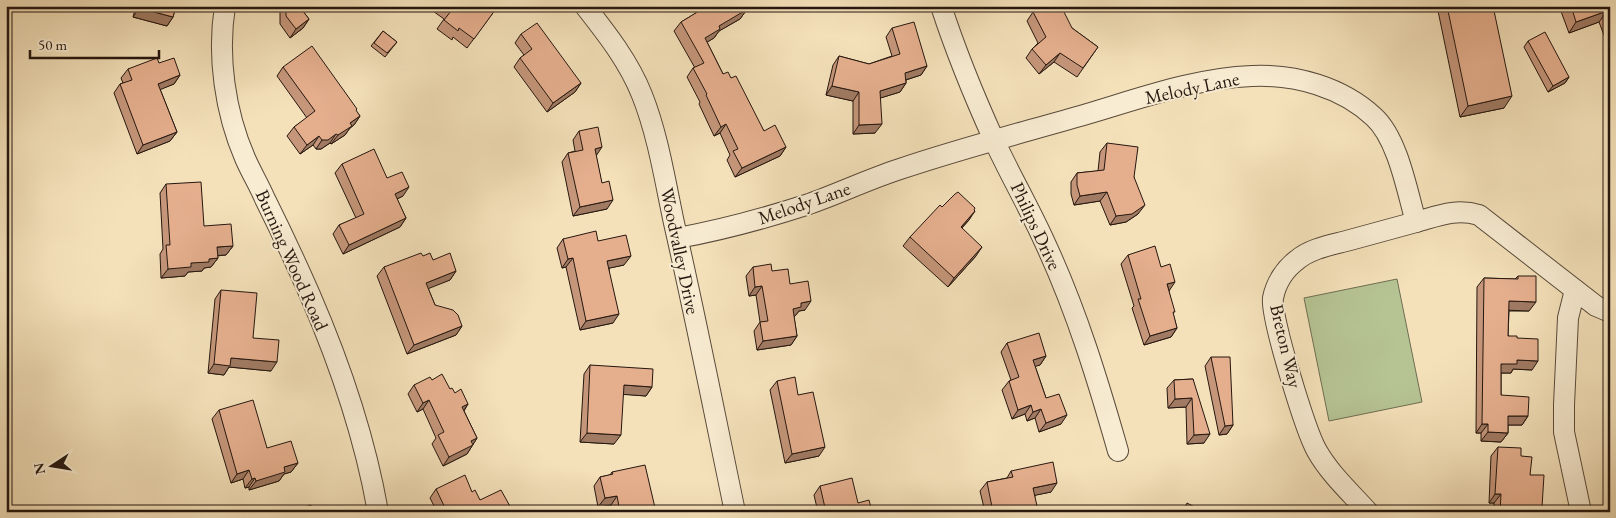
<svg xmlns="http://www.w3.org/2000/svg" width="1616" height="518" font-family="'EB Garamond',serif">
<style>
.green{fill:#b6c494;stroke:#6e6e52}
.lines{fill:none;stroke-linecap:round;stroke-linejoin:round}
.minor-casing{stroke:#594a3a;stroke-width:22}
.minor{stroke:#f8ecd2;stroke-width:20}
.wall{fill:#c5967a;stroke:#25170f}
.shaded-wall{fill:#a07a63;stroke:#25170f}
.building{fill:#e5af8e;stroke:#25170f}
.labels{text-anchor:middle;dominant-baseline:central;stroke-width:4;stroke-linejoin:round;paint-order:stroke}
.street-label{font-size:19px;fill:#25170f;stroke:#f8ecd2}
</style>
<rect width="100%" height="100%" fill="#f4e1ba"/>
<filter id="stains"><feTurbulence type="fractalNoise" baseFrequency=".004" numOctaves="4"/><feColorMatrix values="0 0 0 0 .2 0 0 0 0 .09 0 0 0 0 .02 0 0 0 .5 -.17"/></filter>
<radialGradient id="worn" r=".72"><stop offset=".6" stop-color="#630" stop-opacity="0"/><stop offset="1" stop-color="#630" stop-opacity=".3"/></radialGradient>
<polygon class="green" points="1397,279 1422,402 1329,421 1304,298"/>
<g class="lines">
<g class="minor-casing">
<g id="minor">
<path d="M225 6C217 56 225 112 245 158 251 172 259 185 265 199 281 231 296 263 310 295 340 364 365 438 378 512"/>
<path d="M585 6C607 34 629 62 642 95 658 135 665 181 674 223 696 319 715 416 735 512"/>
<path d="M941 6C956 52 974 96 994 140 1010 175 1030 209 1046 245 1077 312 1098 381 1118 451"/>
<path d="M678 238C722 230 766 218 809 204 840 193 869 179 900 169 962 148 1025 132 1087 114 1141 98 1196 78 1252 76 1295 74 1342 87 1374 117 1398 139 1407 191 1416 222 1438 216 1456 208 1479 215L1596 306 1610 312"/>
<polyline points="1575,290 1568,318 1564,405 1564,432 1581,512"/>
<path d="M1368 512C1351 493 1330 474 1317 451 1306 432 1270 316 1273 298 1276 283 1285 269 1297 260 1311 248 1332 245 1350 240 1372 234 1394 228 1416 222"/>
</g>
</g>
<use href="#minor" class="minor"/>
</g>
<g class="wall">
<polygon points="136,6 176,6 173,17 167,26 133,17"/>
<polygon points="280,6 299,6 309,19 303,28 290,38 280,24"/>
<polygon points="426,6 498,6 467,48 453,37 452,40 437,29 444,19"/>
<polygon points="691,6 751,6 749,9 745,12 740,19 719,31 714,38 707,42 723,74 731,78 764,131 786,147 780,156 735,177 727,160 730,155 720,133 714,136 699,104 700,102 687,77 693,68 695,68 674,31 681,22 696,13"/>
<polygon points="1437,6 1493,6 1504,108 1460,117"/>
<polygon points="1559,6 1610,6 1610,46 1608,46 1599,22 1569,33"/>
<polygon points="1033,12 1072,28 1098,47 1077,77 1054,62 1039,74 1026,58 1032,49 1038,43 1027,21"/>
<polygon points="892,28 927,66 921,75 906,80 906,83 900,92 880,98 875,133 853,134 853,101 826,95 833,65 839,56 869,64 892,56 886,37"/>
<polygon points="383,31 397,42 385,57 371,46"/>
<polygon points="521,34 581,83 575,92 547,112 514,67 520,58 524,55 515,43"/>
<polygon points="1528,41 1569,77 1565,83 1548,92 1524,47"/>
<polygon points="159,63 180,75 174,84 160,89 177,132 170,141 137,154 114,93 120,84 123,83 121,78 128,69"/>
<polygon points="283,67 356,111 360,116 354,125 350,128 345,135 331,144 330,143 321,149 316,149 313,145 300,154 287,136 294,127 307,118 277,76"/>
<polygon points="579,131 596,156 607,209 573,216 562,162 568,153 575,151 573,140"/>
<polygon points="1107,143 1134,177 1138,214 1126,222 1110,225 1100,201 1074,205 1071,194 1071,182 1077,173 1098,171 1100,152"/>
<polygon points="342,164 387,178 403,196 397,199 406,218 400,227 343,254 333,234 339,225 356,218 335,173"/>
<polygon points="166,184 204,226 233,246 226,255 217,256 218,258 211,267 204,268 202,271 188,272 185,276 161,278 160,254 163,249 160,193"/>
<polygon points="942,207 974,210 969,220 962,228 976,256 948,287 903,246 910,237"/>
<polygon points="563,239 598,241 624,265 609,268 613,323 580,330 566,267 562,268 557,248"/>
<polygon points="1128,255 1169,291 1173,314 1177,328 1171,337 1144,345 1132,308 1134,306 1121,264"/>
<polygon points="433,260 456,271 450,280 428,288 435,305 462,326 456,335 407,354 377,276 384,267"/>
<polygon points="753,267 772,271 790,284 805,310 799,311 795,316 794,317 797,336 791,345 757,350 754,331 760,322 756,295 749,296 746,276"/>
<polygon points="1518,276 1529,311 1509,311 1508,336 1517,338 1532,370 1513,369 1511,373 1501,373 1501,395 1528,416 1522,425 1508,425 1508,433 1501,442 1481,441 1481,433 1476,433 1477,287 1484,278 1515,279"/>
<polygon points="221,290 253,338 271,371 229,367 224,375 208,373 215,299"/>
<polygon points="1007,343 1046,356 1040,365 1035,366 1046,398 1061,424 1039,432 1035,418 1027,421 1025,414 1012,419 1002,390 1009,381 1011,380 1001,352"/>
<polygon points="1211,357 1233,425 1227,434 1219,435 1205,366"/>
<polygon points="590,365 652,387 646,396 623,394 614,444 580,442 584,374"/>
<polygon points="1193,379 1204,443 1187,444 1186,407 1168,408 1167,388 1174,380"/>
<polygon points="432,380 450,389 468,404 464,411 477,438 467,454 443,466 432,444 436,438 423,409 417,412 408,394 414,385"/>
<polygon points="777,381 819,456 785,463 770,390"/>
<polygon points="219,410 267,448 298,463 291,472 284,474 279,481 249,490 249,487 245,488 243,479 231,483 212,419"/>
<polygon points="1498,447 1521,456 1530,475 1542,507 1557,512 1494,512 1494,503 1489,503 1491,456"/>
<polygon points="1610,458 1610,483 1605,483 1605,464"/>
<polygon points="1011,471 1051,492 1035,495 1033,512 985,512 980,491 987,482 1007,478"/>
<polygon points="612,472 656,512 612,512 611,505 598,507 594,486 600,477 610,475"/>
<polygon points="820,486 858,503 872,512 818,512 814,495"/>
<polygon points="436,489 472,492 480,500 512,510 511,512 437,512 430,498"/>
</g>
<g class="shaded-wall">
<polygon points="745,6 751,6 749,9 745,12 740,19 719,31 714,38 699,47 705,38 719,26"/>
<polygon points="139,8 173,17 167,26 133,17"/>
<polygon points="1607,11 1599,22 1569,33 1576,22"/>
<polygon points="309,19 303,28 290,38 296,29"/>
<polygon points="1060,53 1054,62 1039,74 1046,65"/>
<polygon points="927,66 921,75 899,82 905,73"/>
<polygon points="180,75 174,84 152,93 158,84"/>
<polygon points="1569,77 1565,83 1548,92 1553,86"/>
<polygon points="581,83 575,92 547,112 553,103"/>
<polygon points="906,83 900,92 874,100 880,91"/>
<polygon points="832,86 859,92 853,101 826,95"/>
<polygon points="1512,96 1504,108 1460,117 1468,106"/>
<polygon points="360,116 354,125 350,128 345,135 331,144 338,135 350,123"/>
<polygon points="726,124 720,133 714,136 721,127"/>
<polygon points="882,124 875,133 853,134 859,125"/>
<polygon points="177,132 170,141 137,154 143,145"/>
<polygon points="336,134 330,143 321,149 316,149 322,140"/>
<polygon points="319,136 313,145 300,154 307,145"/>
<polygon points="602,147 596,156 595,149"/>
<polygon points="786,147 780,156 735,177 742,168"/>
<polygon points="409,187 403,196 388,203 395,194"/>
<polygon points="1107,192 1100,201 1074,205 1080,196"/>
<polygon points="613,200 607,209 573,216 580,207"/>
<polygon points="1145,205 1138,214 1126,222 1110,225 1116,216"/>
<polygon points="975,211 969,220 954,236 961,227"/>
<polygon points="406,218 400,227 343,254 349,245"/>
<polygon points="233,246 226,255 210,256 217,247"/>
<polygon points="982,247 976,256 948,287 954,278"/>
<polygon points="631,256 624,265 601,270 607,261"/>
<polygon points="218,258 211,267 204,268 202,271 188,272 185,276 161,278 168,269 191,263 209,259"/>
<polygon points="573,258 566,267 562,268 568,259"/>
<polygon points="456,271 450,280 420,292 426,283"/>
<polygon points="1175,282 1169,291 1167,284"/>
<polygon points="762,286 756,295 749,296 755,287"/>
<polygon points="811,301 805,310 799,311 795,316 787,318 793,309 801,303"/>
<polygon points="1509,301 1536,302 1529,311 1503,310"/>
<polygon points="619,314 613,323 580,330 586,321"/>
<polygon points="462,326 456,335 407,354 414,345"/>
<polygon points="1177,328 1171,337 1144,345 1150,336"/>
<polygon points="797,336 791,345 757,350 763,341"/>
<polygon points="1046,356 1040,365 1027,369 1033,360"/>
<polygon points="231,358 277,362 271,371 229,367 224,375 208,373 214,364"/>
<polygon points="1517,360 1538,361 1532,370 1513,369 1511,373 1495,373 1501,364"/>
<polygon points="624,385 652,387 646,396 617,394"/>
<polygon points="1192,398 1186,407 1168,408 1175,399"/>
<polygon points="429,400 423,409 417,412 423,403"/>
<polygon points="468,404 462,413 462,407"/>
<polygon points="1031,405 1025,414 1012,419 1018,410"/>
<polygon points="1041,409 1035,418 1027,421 1033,412"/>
<polygon points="1067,415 1061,424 1039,432 1046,423"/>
<polygon points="1508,416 1528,416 1522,425 1502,425"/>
<polygon points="1482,424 1488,424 1481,433 1476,433"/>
<polygon points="1233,425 1227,434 1219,435 1225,426"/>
<polygon points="1488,432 1508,433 1501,442 1481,441"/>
<polygon points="587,433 621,435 614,444 580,442"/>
<polygon points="1210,434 1204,443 1187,444 1194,435"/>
<polygon points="477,438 467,454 443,466 449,457 471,441"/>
<polygon points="825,447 819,456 785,463 792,454"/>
<polygon points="298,463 291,472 284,474 279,481 249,490 256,481 284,467"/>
<polygon points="249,470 243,479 231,483 237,474"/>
<polygon points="1610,476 1610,483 1605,483"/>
<polygon points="255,478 249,487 245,488 252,479"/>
<polygon points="1057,483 1051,492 1027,497 1033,488"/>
<polygon points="1495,494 1501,494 1494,503 1489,503"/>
<polygon points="617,496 611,505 598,507 605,498"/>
<polygon points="1037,506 1033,512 1026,512 1029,508"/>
</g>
<g class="building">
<polygon points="140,6 176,6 173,17 139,8"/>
<polygon points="286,6 299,6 309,19 296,29 286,16"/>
<polygon points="445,6 498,6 474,39 459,28 458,31 444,20 451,11"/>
<polygon points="703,6 745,6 744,7 746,10 719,26 720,29 705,38 723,74 728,72 731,78 736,76 764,131 775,125 786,147 742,168 733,151 738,149 726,124 721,127 706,95 707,94 693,68 704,63 681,22 704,8"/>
<polygon points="1045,6 1061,6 1072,28 1098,47 1083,68 1060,53 1046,65 1032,49 1046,37 1033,12"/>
<polygon points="1447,6 1493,6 1512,96 1468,106"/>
<polygon points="1571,6 1610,6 1610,18 1607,11 1576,22"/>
<polygon points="914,22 927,66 905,73 906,83 880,91 882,124 859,125 859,92 832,86 839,56 869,64 900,54 892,28"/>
<polygon points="537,23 581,83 553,103 520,58 532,49 521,34"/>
<polygon points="383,31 397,42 387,53 374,43"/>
<polygon points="1545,32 1569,77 1553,86 1528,41"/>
<polygon points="312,46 357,109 356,110 360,116 350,123 352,126 338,135 336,134 328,140 322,140 319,136 307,145 294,127 315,111 283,67"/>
<polygon points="157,58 159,63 174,58 180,75 158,84 177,132 143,145 120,84 132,80 128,69"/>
<polygon points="598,127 602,147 595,149 602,183 609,181 613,200 580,207 568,153 583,150 579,131"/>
<polygon points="1107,143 1138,147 1134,177 1145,205 1132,214 1116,216 1107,192 1080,196 1077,185 1077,173 1104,170"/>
<polygon points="374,149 387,178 402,172 409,187 395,194 406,218 349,245 339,225 364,214 342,164"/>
<polygon points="201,182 204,226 231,224 233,246 217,247 218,258 209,259 209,262 191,263 191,267 168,269 166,245 170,245 166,184"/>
<polygon points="958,192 975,208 974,210 975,211 961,227 982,247 954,278 910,237 940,205 942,207 955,194"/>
<polygon points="596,231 598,241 626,235 631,256 607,261 619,314 586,321 573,258 568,259 563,239"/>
<polygon points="1155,246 1161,267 1170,264 1175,282 1167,284 1175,312 1173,312 1177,328 1150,336 1138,299 1141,299 1128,255"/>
<polygon points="421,253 423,256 430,253 433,260 450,253 456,271 426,283 435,305 453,310 458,315 462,326 414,345 384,267"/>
<polygon points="771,264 772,271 788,269 790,284 808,281 811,301 801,303 801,307 793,309 797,336 763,341 760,322 768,321 762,286 755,287 753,267"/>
<polygon points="1518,276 1536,276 1536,302 1509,301 1508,336 1517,336 1517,338 1538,339 1538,361 1517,360 1517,364 1501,364 1501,395 1529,397 1528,416 1508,416 1508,433 1488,432 1488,424 1482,424 1484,278 1518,279"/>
<polygon points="221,290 257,293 253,338 279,340 277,362 231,358 230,366 214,364"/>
<polygon points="1039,333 1046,356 1033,360 1046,398 1059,394 1067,415 1046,423 1041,409 1033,412 1031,405 1018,410 1009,381 1019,377 1007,343"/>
<polygon points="1211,357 1230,357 1233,425 1225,426"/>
<polygon points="590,365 653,369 652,387 624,385 621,435 587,433"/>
<polygon points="442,374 450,389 452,388 455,393 461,389 468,404 462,407 477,438 471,441 473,445 449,457 438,435 444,432 429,400 423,403 414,385 430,377 432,380"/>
<polygon points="795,377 798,395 813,392 825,447 792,454 777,381"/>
<polygon points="1193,379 1210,434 1194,435 1192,398 1175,399 1174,380"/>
<polygon points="253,400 267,448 291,441 298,463 284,467 285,472 256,481 255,478 252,479 249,470 237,474 219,410"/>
<polygon points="1498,447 1521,448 1521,456 1532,457 1530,475 1544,475 1542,507 1557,508 1557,512 1500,512 1501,494 1495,494"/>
<polygon points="1053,462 1057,483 1033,488 1037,506 1029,508 1029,512 993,512 987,482 1013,477 1011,471"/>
<polygon points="645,465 656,512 620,512 617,496 605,498 600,477 613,474 612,472"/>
<polygon points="465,475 472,492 475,490 480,500 501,490 512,510 509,512 447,512 436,489"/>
<polygon points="852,478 858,503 869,500 872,512 826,512 820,486"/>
<polygon points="1187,503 1204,512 1183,512"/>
<polygon points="311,505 312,512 288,512"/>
</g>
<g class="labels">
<g class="street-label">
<text transform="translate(1192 88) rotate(-12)">Melody Lane</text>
<text transform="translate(804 203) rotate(-19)">Melody Lane</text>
<text transform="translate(1036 226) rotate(65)">Philips Drive</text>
<text transform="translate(680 251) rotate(78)">Woodvalley Drive</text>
<text transform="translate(292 260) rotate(66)">Burning Wood Road</text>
<text transform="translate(1286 346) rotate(77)">Breton Way</text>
</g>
</g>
<rect width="1616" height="518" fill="none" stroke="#f4e1ba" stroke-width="25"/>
<rect x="8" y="8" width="1601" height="503" fill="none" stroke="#25170f" stroke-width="2.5"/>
<rect x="12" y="12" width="1591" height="493" fill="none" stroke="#25170f"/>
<g transform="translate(52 466) rotate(258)" stroke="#f8ecd2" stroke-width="4" paint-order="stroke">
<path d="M0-4L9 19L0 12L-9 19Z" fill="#25170f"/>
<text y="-8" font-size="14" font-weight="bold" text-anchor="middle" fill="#25170f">N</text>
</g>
<path d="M30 50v8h129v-8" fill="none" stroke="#25170f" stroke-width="2.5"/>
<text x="38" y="50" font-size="15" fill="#25170f" stroke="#f8ecd2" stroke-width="4" paint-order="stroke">50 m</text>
<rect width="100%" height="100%" filter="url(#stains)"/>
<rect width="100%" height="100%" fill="url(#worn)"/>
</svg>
